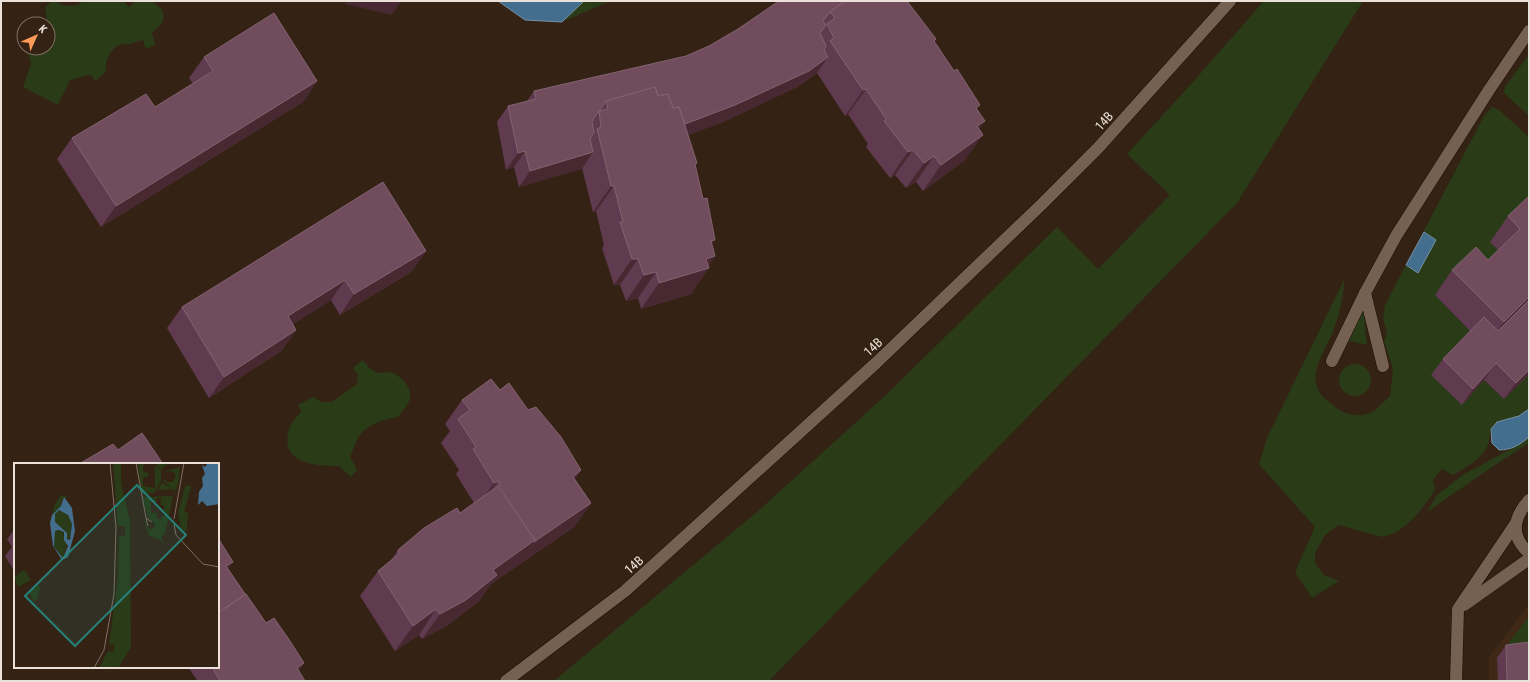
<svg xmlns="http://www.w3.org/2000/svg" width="1530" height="682" font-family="'Roboto Condensed',sans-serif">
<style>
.built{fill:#3f2916}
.green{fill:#293b17}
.water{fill:#436e8d;stroke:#7690a4}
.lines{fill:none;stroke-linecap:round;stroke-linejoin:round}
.lane-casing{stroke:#1b0c02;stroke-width:13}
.street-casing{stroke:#1b0c02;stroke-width:13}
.lane{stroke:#746151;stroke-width:12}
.street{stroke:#746151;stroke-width:12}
.wall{fill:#603a4e}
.shaded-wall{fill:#482931}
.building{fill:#704c5d;stroke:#836370}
.labels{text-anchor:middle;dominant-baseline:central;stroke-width:3;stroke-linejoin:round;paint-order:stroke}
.street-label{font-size:13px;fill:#ece1d8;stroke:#342315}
.inset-road{fill:none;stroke:#7e6f63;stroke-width:1}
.view{fill:#258179;fill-opacity:0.15;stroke:#258179;stroke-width:2}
.inset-edge{fill:none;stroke:#ece1d8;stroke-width:2}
</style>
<rect width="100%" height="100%" fill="#342315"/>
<polygon class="built" points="1529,604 1529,681 1489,681 1489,657"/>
<g class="green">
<path d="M52 1H56C62 7 70 6 78 5L82 1H123L129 7 136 1H151L162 9 164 16 162 23 152 33 155 45 146 49 143 40C137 41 136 42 131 44 128 45 125 43 122 44 111 47 104 61 106 72L95 81 91 75C87 75 75 79 70 80L58 105 23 87 31 64 28 48H48V24H40L47 19 45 7Z"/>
<polygon points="584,1 610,1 562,22"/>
<polygon points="1264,1 1363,1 1237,203 769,681 554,681 757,512 886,395 1057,227 1098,269 1170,195 1127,154 1193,82"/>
<polygon points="1529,54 1529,116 1504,93 1505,87"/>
<path d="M1492 107 1499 110 1529 137V237L1435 295 1473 334 1461 405 1484 380 1504 399 1529 374V409C1526 411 1522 414 1519 416 1512 419 1504 419 1497 422 1486 430 1492 439 1487 447 1480 460 1465 468 1453 475L1442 469 1433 480 1435 490C1422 509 1407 532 1382 537L1339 525 1325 535 1315 553V563L1324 575 1339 581 1312 598 1295 572 1315 527 1259 464 1267 438 1345 278C1343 294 1341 310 1335 326 1326 353 1299 380 1330 403 1335 406 1339 411 1345 413 1370 419 1373 412 1390 396L1393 369 1384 341 1387 334 1383 319 1385 305 1484 116Z"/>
<polygon points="1363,310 1367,345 1346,340"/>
<path d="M363 360C366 364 370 369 374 371 379 375 383 372 389 372 400 374 413 388 410 399 408 405 402 411 398 417 384 419 368 424 359 436 355 442 353 450 350 457L357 470 351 477 339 466C317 466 282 464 288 433 289 426 297 417 301 411L298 405 313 397 322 402H332L357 384 358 374 353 368Z"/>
<circle cx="1355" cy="380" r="16"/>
<polygon points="1529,437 1529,443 1492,467 1427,512 1437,495 1464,474 1520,444"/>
<polygon points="1529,616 1529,654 1497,658"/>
</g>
<g class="water">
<polygon points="498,1 584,1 562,22 525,20"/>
<polygon points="1424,232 1436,240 1418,273 1406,265"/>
<path d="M1529 409V437C1520 445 1511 450 1499 450L1492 443 1491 429 1497 422 1519 416Z"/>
</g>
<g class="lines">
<g class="lane-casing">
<path id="lane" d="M1529 500C1513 518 1510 536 1529 553"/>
</g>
<g class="street-casing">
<g id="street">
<polyline points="1365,293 1396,236 1489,90 1529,31"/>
<polyline points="1332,361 1365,293 1383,366"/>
<polyline points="1464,605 1529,559"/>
<polyline points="506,681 625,591 876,363 1041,205 1098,148 1230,1"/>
<polyline points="1456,681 1458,609 1516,523"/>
</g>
</g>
<use href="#lane" class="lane"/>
<use href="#street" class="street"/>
</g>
<g class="wall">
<polygon points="779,1 908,1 908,2 934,41 977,109 979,129 965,160 923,191 916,182 906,188 895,175 890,178 866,147 868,144 848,114 845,116 817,73 797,87 723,122 688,135 712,244 708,267 691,294 641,309 638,298 626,301 620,285 614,285 602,248 604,245 596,211 593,212 582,168 519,187 514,167 506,170 497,122 508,106 527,101 534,91 686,56 709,46 738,29"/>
<polygon points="204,57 317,81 303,102 101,227 57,159 72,138 155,107 193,84 189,78"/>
<polygon points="1529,196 1529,374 1504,399 1484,380 1462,405 1431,375 1443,359 1470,331 1435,295 1452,270 1488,260 1498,250 1490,242 1508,216"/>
<polygon points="426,251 411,272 340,315 331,300 293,324 296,330 281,351 209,398 167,328 182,307"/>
<polygon points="500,390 528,410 581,470 575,479 591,503 574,527 491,584 479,601 448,625 422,639 419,635 395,651 360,596 378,571 391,560 398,550 460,513 474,503 456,474 459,470 441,443 450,431 445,424 462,400"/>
<polygon points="15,529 15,572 5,556 12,547 7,539"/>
<polygon points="228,569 266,623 304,663 299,671 305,681 196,681 197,680 188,667 218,667"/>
<polygon points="1506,645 1529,681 1498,681 1497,658"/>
</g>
<g class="shaded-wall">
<polygon points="347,1 401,1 392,15 345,4"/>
<polygon points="828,57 817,73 797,87 723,122 665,144 676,128"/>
<polygon points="317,81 303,102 101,227 116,206"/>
<polygon points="866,89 848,114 845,116 863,90"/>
<polygon points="985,121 967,146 983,135 965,160 923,191 941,165 977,126"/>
<polygon points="913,150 895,175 890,178 908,152"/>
<polygon points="525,151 514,167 506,170 518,153"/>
<polygon points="593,152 582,169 519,187 530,171"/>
<polygon points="934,156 916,182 906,188 924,163"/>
<polygon points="611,186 614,186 596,211 593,212"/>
<polygon points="715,240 697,265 711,241"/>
<polygon points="426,251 411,272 340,315 354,294"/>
<polygon points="715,256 707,269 709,268 691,294 641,309 659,283 706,259"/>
<polygon points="632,259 638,259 620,285 614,285"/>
<polygon points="656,272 638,298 626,301 644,275"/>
<polygon points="345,280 331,300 273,337 288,316"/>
<polygon points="1529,297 1529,305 1486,347 1504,322"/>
<polygon points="296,330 281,351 209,398 224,377"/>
<polygon points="1496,363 1484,380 1462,405 1473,389"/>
<polygon points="1529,370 1529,374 1504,399 1516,383"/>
<polygon points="581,470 564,494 573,477"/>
<polygon points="498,481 481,505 477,507 494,483"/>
<polygon points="591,503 574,527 491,584 479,601 448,625 422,639 440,614 493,570 535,540"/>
<polygon points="233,562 218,583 226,566"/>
<polygon points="436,609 419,635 395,651 413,626"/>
<polygon points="304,663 292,681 297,668"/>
</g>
<g class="building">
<polygon points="779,1 845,1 830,12 823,21 826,25 820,33 826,46 824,50 828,57 809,71 735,105 685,124 679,107 673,108 668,94 658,96 655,87 606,101 592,121 594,133 590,138 593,152 530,171 525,151 518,153 508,106 536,99 534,91 686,56 709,46 738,29"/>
<polygon points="845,1 907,1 936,39 934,41 954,71 957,69 980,105 976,108 985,121 977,126 983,135 941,165 934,156 924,163 913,150 908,152 884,121 886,119 866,89 863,90 830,41 834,38 827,24 835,18 830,12"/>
<polygon points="274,13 317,81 116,206 72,138 146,94 155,107 213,71 204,57"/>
<polygon points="655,87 658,96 668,94 673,108 679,107 697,163 695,164 703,199 707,198 715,240 711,241 715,256 706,259 709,268 659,283 656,272 644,275 638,259 632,259 620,222 623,222 614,186 611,186 597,129 601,127 599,111 608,109 606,101"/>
<polygon points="383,182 426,251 354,294 345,280 288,316 296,330 224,377 182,307"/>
<polygon points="1529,196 1529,297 1504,322 1452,270 1476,247 1488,260 1520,229 1508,216"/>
<polygon points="1529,300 1529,370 1516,383 1496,363 1473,389 1443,359 1484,317 1498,331"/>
<polygon points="491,379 500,390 509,383 528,410 536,407 561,437 581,470 573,477 591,503 534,542 535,540 498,487 500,485 498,481 494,483 473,449 476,447 458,419 470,410 462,400"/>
<polygon points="142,433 163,464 79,464 113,444 118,450"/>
<polygon points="498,486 535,540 493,570 497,575 466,600 440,614 436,609 413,626 378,571 399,554 398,550 424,528 457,508 460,513"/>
<polygon points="218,538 233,562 226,566 245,594 218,613"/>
<polygon points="246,594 266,623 274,618 290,641 304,663 297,668 305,681 220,681 212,667 218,667 218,613"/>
<polygon points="1529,642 1529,681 1507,681 1506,645"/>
</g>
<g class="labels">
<g class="street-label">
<text transform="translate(1104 121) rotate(-48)">14B</text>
<text transform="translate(873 347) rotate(-43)">14B</text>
<text transform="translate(634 565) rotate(-42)">14B</text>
</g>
</g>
<g transform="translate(14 463)">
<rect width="205" height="205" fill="#342315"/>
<path d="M99 0H107V20L116 58 117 184 104 205H85L94 188 99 189 101 182 95 181 104 115 105 73H111V63H104ZM124 0H130L129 8 134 10V14H129V23L141 25V3L147 6 141 0H154L147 7V18L140 30 127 31ZM166 4 165 15 162 28 149 18 152 16V19H159L162 11 158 8 149 9ZM148 20 158 25 160 29 151 71 147 74 150 81 145 76 135 73 129 56 135 66 140 65 141 61 134 55 128 34 159 33V26L143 27ZM143 35H147V42H150V53H147V56H143V50H137V39H142ZM171 23H177L170 50 174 49 173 66 168 72 164 50ZM47 32 52 33 55 37 52 34 48 37 47 43 37 56 41 41ZM45 47 54 52 58 61 56 77 41 59V50ZM41 68H49L50 77 53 80 49 95 40 84ZM10 107 17 117 4 124 0 114ZM24 122 26 125 23 137 19 138 15 129Z" fill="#293b17" fill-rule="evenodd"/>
<path d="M194 0H205V41L193 43 188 38 184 42 185 29 189 23 188 15 191 11 188 2 191 4ZM50 34 58 45 61 68 54 94 48 97 39 83 36 60 38 52 47 43ZM45 47 54 52 58 61 56 77 53 76V70L41 59V51ZM45 67 50 69V77L54 83 49 95 40 84 41 68Z" fill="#436e8d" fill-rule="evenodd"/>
<path class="inset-road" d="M122 0 132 55M160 56 170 0M160 61 162 72 189 101 205 104M134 63 132 55 138 59M80 205 90 187 100 131 102 64 96 0"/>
<path class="view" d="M123 22 172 72 61 183 11 133Z"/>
<rect width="205" height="205" class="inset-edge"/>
</g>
<rect width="1530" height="682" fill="none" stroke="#ece1d8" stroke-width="4"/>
<g transform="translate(36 36) rotate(45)"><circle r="19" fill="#342315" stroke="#7e6f63"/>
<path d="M0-3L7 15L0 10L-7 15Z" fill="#fe9b59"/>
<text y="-6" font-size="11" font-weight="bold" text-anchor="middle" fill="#ece1d8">K</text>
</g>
</svg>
